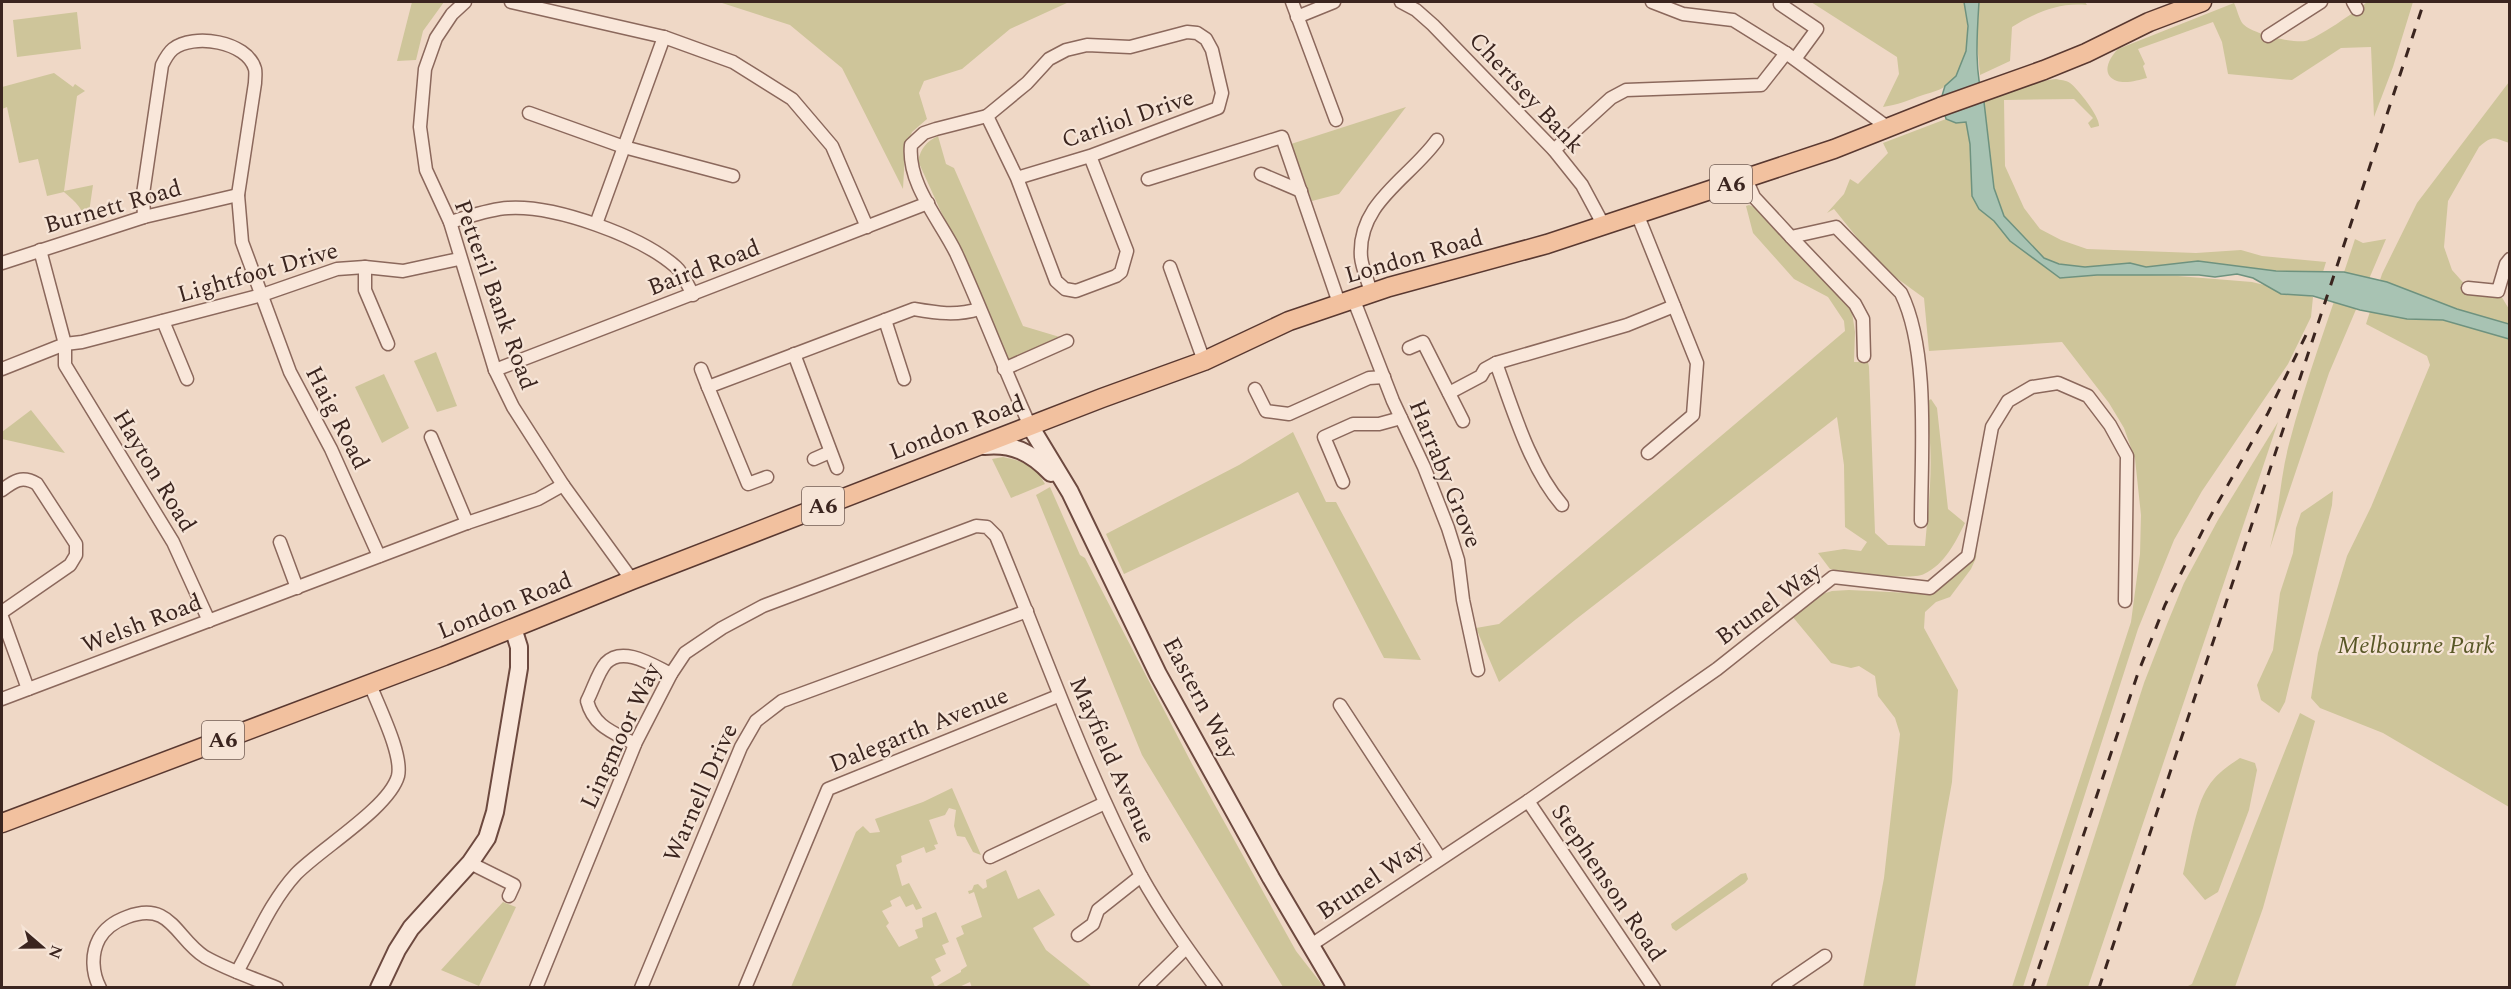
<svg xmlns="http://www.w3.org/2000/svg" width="2511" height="989" font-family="Spectral,serif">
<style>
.green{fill:#cec59a}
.water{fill:#a8c3b3;stroke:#6e927f;stroke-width:1.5}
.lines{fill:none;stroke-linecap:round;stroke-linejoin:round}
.street-casing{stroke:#8b685c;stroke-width:15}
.secondary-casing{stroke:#6d493f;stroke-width:20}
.primary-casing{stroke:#593830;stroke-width:21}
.street{stroke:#f9e7da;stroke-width:12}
.secondary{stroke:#f9e7da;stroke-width:16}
.primary{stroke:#f2c19f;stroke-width:18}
.rail{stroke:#3b251f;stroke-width:3;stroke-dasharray:10 10;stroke-linecap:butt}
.labels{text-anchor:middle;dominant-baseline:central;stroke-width:4.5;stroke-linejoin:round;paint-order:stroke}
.shield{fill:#f6e4d6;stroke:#735e56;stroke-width:1.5}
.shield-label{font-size:22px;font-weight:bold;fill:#3b251f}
.street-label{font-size:24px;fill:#3b251f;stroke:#f6e4d6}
.park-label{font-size:24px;font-style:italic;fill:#585726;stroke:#f6e4d6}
</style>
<rect width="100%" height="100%" fill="#efd8c6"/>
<g class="green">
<polygon points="412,2 444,2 423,31 416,60 397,61"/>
<polygon points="719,2 1069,2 1010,29 962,69 924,81 919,93 927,119 912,132 905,152 903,189 842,68 790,25"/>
<path d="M1811 2H1964C1970 28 1971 71 1944 87 1938 91 1929 93 1923 95 1909 100 1897 105 1883 107L1899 74 1897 57Z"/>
<path d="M1979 2H2085L2087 5C2059 2 2035 13 2012 27L2010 61 1980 75 1977 43Z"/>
<path d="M2367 2H2413L2393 67 2374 117 2371 47 2341 48 2292 80 2228 74 2222 42 2213 22 2138 49 2145 64 2143 66 2147 78C2139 80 2126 84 2117 81 2100 75 2109 58 2118 49L2234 3C2237 9 2239 19 2243 24 2253 34 2291 43 2305 41 2315 40 2358 10 2367 2Z"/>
<polygon points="77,12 81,49 17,57 13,20"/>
<path d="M54 73 73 87 75 84 85 91 77 96 64 191 93 185 87 226C84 209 76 202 64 192L47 196 38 159 19 163 7 107 2 109V87Z"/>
<path d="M2056 79C2060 80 2066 80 2070 83 2078 89 2100 117 2099 126L2091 128 2088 123 2093 118 2074 99 2004 100 2005 166 2024 208 2040 229 2061 240 2087 249 2196 253 2241 250 2262 256 2326 262 2323 272 2276 271 2198 261 2146 267 2130 263 2085 267 2071 266 2092 273 2178 276 2252 282 2313 297 2311 317 2288 364 2202 491 2174 540 2138 629 2023 987H2012L2131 622 2140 554 2141 515 2135 459 2124 428 2109 403 2062 342 1929 351 1924 298 1880 266 1834 209 1827 213 1844 194 1850 179 1858 184 1888 153 1883 143 1946 119 1952 122H1966L1983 203 2039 254 2004 216 1994 188 1984 102C2007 92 2030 82 2056 79Z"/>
<path d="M2509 82V143C2494 138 2493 135 2479 147L2448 201 2444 247 2452 270 2468 288 2498 291 2509 309V807L2383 733 2320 708 2311 698 2318 653 2347 556 2371 507 2430 365 2427 356 2366 324 2382 274 2417 203Z"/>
<polygon points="1406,107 1339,194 1312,201 1291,144"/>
<path d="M938 136 946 164 954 168 1023 326 1063 338 1009 362 918 161C921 148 926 142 938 136Z"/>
<path d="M1749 205 1764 211 1796 235 1852 312 1855 332 1854 362H1868L1869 367 1875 533 1888 545 1925 546C1929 499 1936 450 1924 404L1931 399 1937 408 1948 509 1965 523C1955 543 1945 564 1924 574 1909 581 1848 572 1830 569L1818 553 1844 549 1861 551 1867 542 1845 527 1844 465 1837 417 1575 620 1499 682 1476 628 1499 624 1845 331 1844 321 1828 297 1794 279 1753 233 1746 206Z"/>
<path d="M2355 239 2363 243 2386 239 2329 373 2270 548C2279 514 2280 478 2289 444 2307 375 2333 307 2355 239Z"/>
<polygon points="436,352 457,406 437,412 414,361"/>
<polygon points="384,374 409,428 382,443 355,387"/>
<polygon points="31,410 65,453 2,439 2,432"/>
<polygon points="2278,422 2088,987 2046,987 2144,683 2167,624 2184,583 2218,520"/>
<polygon points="1293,432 1326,502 1336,502 1421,660 1384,658 1298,492 1124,574 1106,534 1239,465"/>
<path d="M1003 457C1025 462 1034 464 1045 484L1011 498 992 459Z"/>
<polygon points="1050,487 1080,555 1085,558 1192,764 1296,951 1324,987 1283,987 1142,755 1036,495"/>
<polygon points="2333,491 2332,505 2285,702 2279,713 2261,700 2257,685 2273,650 2280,593 2293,553 2296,528 2301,513"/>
<polygon points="1977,545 1976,558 1971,569 1950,597 1936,602 1925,612 1924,628 1958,690 1952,782 1915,987 1863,987 1884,878 1900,734 1895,718 1878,696 1875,676 1859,666 1851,668 1831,663 1792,616 1819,595 1832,591 1849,590 1910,593 1934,589 1967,560"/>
<polygon points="2300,713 2315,721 2263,908 2235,987 2186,987 2192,984"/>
<path d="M2240 758 2255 763 2257 770 2249 810 2218 892 2205 900 2183 874C2189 850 2195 806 2208 787 2216 774 2228 766 2240 758Z"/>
<polygon points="952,788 981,855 973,852 965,837 957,836 954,826 956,810 949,808 945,815 929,820 938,844 934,845 936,849 926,853 924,847 901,856 902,862 896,865 902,886 909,883 922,908 916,910 913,904 906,907 900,896 890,901 892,906 882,911 889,923 886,926 899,947 918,938 915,930 923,927 922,918 936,912 949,942 942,945 946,954 935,959 941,971 931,977 935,987 961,972 961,970 967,966 956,938 964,934 961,926 982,917 974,892 969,894 968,891 972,890 974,885 978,884 983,889 987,887 986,880 1006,870 1018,899 1039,889 1055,915 1033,928 1046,950 1090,985 1091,987 972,988 970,982 957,988 791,987 856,832 863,826 870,833 880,832 875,819 923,802"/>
<polygon points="1746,873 1748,879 1745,883 1676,931 1672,928 1671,924 1741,874"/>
<polygon points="503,902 516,907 479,986 441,970"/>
</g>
<path class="water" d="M1964 2H1979C1977 34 1974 72 1984 102L1994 188 2004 216 2044 258 2059 264 2085 267 2130 263 2146 267 2198 261 2276 271 2344 272 2387 282 2457 309 2509 324V339L2443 320 2407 319 2360 310 2313 296 2281 294 2253 278 2237 274 2215 277 2199 275H2097L2060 278 2010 241 1994 221 1979 209 1972 196 1970 144 1966 122 1956 123 1946 119 1941 99 1945 86 1956 76 1966 51 1968 26Z"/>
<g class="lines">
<g class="street-casing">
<g id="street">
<polyline points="465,2 452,14 436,38 425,69 420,127 426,170 450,222 495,370 513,407 563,485 632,580"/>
<polyline points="511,2 664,37 733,62 792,99 832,146 867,227"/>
<polyline points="1292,2 1336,120"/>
<polyline points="1401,2 1416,10 1433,25 1554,150 1582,185 1604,226"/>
<polyline points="1652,2 1683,14 1733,20 1786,53 1890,129"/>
<polyline points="2353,2 2357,9"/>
<polyline points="1780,4 1817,29 1795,59"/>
<polyline points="1297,17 1334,2"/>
<polyline points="2268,36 2321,2"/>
<polyline points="529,113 624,147 733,176"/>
<path d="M987 116 936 129 924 133 911 145C907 184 940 220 956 253 982 310 1004 369 1030 426"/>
<polyline points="1554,150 1611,98 1626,90 1761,85 1786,53"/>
<polyline points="1261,174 1301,191"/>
<polyline points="1017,178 1090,156 1218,108 1222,93 1212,50 1206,39 1197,33 1187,32 1130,47 1087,45 1066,50 1049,59 1027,83 987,116 1017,178 1056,281 1065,289 1076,291 1116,276 1121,272 1127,251 1090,156"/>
<polyline points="1148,179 1282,137 1339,303"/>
<path d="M1746 179 1754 197 1791 237 1836 227 1901 293C1930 352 1921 455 1921 521"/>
<polyline points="1638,216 1697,363 1693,415 1648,453"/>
<path d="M144 217 143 194 162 65C165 59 168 53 173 49 193 33 247 41 255 69 256 73 255 79 255 83L238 195 242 242 290 372 331 449 379 556"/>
<path d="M450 222C468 217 489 209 508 208 555 205 641 236 676 267 683 273 688 286 693 295"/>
<polyline points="596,224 664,37"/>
<polyline points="1791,237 1855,304 1863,319 1864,356"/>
<polyline points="40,250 65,344 65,365 173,542 209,621"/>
<polyline points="2,263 144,217 238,195"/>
<polyline points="365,267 365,290 388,344"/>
<polyline points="1170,267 1204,361"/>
<polyline points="2468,288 2498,291 2506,264 2510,259"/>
<path d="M1371 292C1368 281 1362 268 1361 257 1357 203 1410 178 1437 140"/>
<polyline points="1353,298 1393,401 1424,467 1448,528 1458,560 1463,600 1478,670"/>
<polyline points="885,320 904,379"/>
<polyline points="163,321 187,379"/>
<polyline points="1409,348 1423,342 1463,421"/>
<polyline points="794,354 837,468"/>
<path d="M1496 363C1513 410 1530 468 1562 505"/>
<polyline points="2,369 65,344 82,342 262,295 337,269 365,267 403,271 459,259"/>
<polyline points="701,369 708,387"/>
<polyline points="1004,369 1067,341"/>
<polyline points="495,370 928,203"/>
<polyline points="1255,389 1266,411 1289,414 1369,378 1384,377"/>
<polyline points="1449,393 1481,376 1485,369 1496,363 1627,325 1674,306"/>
<polyline points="431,437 467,523"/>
<polyline points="814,459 830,452"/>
<path d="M767 477 748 484 708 387 914 309C937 313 956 316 979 309"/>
<polyline points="1343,482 1324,437 1353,424 1379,424 1401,418"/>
<path d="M2 490C14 481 22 475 37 484L76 544V555L70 565 2 612"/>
<polyline points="280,542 297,588"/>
<polyline points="2,617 28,689"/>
<polyline points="2,699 467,523 538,499 563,485"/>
<polyline points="1340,705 1440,858"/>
<path d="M635 744C613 732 594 727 587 701 593 690 598 672 606 663 623 645 654 666 671 674"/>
<polyline points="1528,801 1654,988"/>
<polyline points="990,857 1105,803"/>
<polyline points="470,863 514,885 509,896"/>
<polyline points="1078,935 1093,924 1098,910 1141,876"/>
<polyline points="1311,945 1528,801 1717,669 1833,577 1930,588 1968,556 1992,427 2008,401 2032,387 2058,383 2088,396 2110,425 2127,456 2125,601"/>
<path d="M237 972C255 940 271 901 296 874 320 849 389 808 398 776 403 754 378 706 370 684"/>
<path d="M100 988C92 973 91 954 99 939 105 928 116 921 127 917 171 900 176 939 205 957 228 970 253 978 277 988"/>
<path d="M536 988 636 742 671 674 685 653 722 628 763 606 976 526 987 527 996 536C1043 649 1083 765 1140 874 1162 914 1189 951 1216 988"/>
<polyline points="641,988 741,747 756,721 782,701 1027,611"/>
<polyline points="745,988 828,789 1058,696"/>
<polyline points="1145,988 1186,948"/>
<polyline points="1778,988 1825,956"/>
</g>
</g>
<g class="secondary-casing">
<g id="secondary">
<polyline points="1030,426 1070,492 1158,674 1271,878 1336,988"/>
<path d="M984 446C1012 443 1031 452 1051 473"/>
<polyline points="379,988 397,950 411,928 470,863 487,838 495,812 519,668 519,647 513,628"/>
</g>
</g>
<g class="primary-casing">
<polyline id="primary" points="2,823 444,656 632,580 1102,398 1204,361 1289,321 1389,287 1547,244 1834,149 1940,107 2044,70 2086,53 2149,22 2202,2"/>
</g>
<use href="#street" class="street"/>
<use href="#secondary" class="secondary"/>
<use href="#primary" class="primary"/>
<g class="rail">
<polyline points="2032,988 2138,673 2165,605 2205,526 2268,413 2308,331"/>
<polyline points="2099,988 2424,2"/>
</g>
</g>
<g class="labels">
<g class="shield">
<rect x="1710" y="165" width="42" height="38" rx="4.5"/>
<rect x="802" y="487" width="42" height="38" rx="4.5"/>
<rect x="202" y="721" width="42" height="38" rx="4.5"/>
</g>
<g class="shield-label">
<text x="1731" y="184">A6</text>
<text x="823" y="506">A6</text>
<text x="223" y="740">A6</text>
</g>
<g class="street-label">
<text transform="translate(1526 93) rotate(47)">Chertsey Bank</text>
<text transform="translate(1128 119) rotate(-19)">Carliol Drive</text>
<text transform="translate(113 207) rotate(-16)">Burnett Road</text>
<text transform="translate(1414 257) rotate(-16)">London Road</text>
<text transform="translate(704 268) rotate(-21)">Baird Road</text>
<text transform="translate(258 273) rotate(-16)">Lightfoot Drive</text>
<text transform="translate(495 295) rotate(70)">Petteril Bank Road</text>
<text transform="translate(337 418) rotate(63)">Haig Road</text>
<text transform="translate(957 428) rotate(-21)">London Road</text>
<text transform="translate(154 471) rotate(59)">Hayton Road</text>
<text transform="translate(1445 474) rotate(68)">Harraby Grove</text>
<text transform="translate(1769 604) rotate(-36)">Brunel Way</text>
<text transform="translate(505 606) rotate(-22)">London Road</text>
<text transform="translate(142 624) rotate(-21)">Welsh Road</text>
<text transform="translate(1200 698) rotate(62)">Eastern Way</text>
<text transform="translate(919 730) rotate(-22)">Dalegarth Avenue</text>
<text transform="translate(621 736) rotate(-65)">Lingmoor Way</text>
<text transform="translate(1112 760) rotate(66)">Mayfield Avenue</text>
<text transform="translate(701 793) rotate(-66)">Warnell Drive</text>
<text transform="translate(1371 880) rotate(-34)">Brunel Way</text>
<text transform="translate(1608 883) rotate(56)">Stephenson Road</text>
</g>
<g class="park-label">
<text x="2416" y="646">Melbourne Park</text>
</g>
</g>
<rect width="2511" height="989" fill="none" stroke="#3b251f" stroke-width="6"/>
<g transform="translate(42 947) rotate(110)" stroke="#f6e4d6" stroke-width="4.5" paint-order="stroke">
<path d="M0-4.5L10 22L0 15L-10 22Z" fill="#3b251f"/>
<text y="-9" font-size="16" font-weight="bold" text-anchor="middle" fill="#3b251f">N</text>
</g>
</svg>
